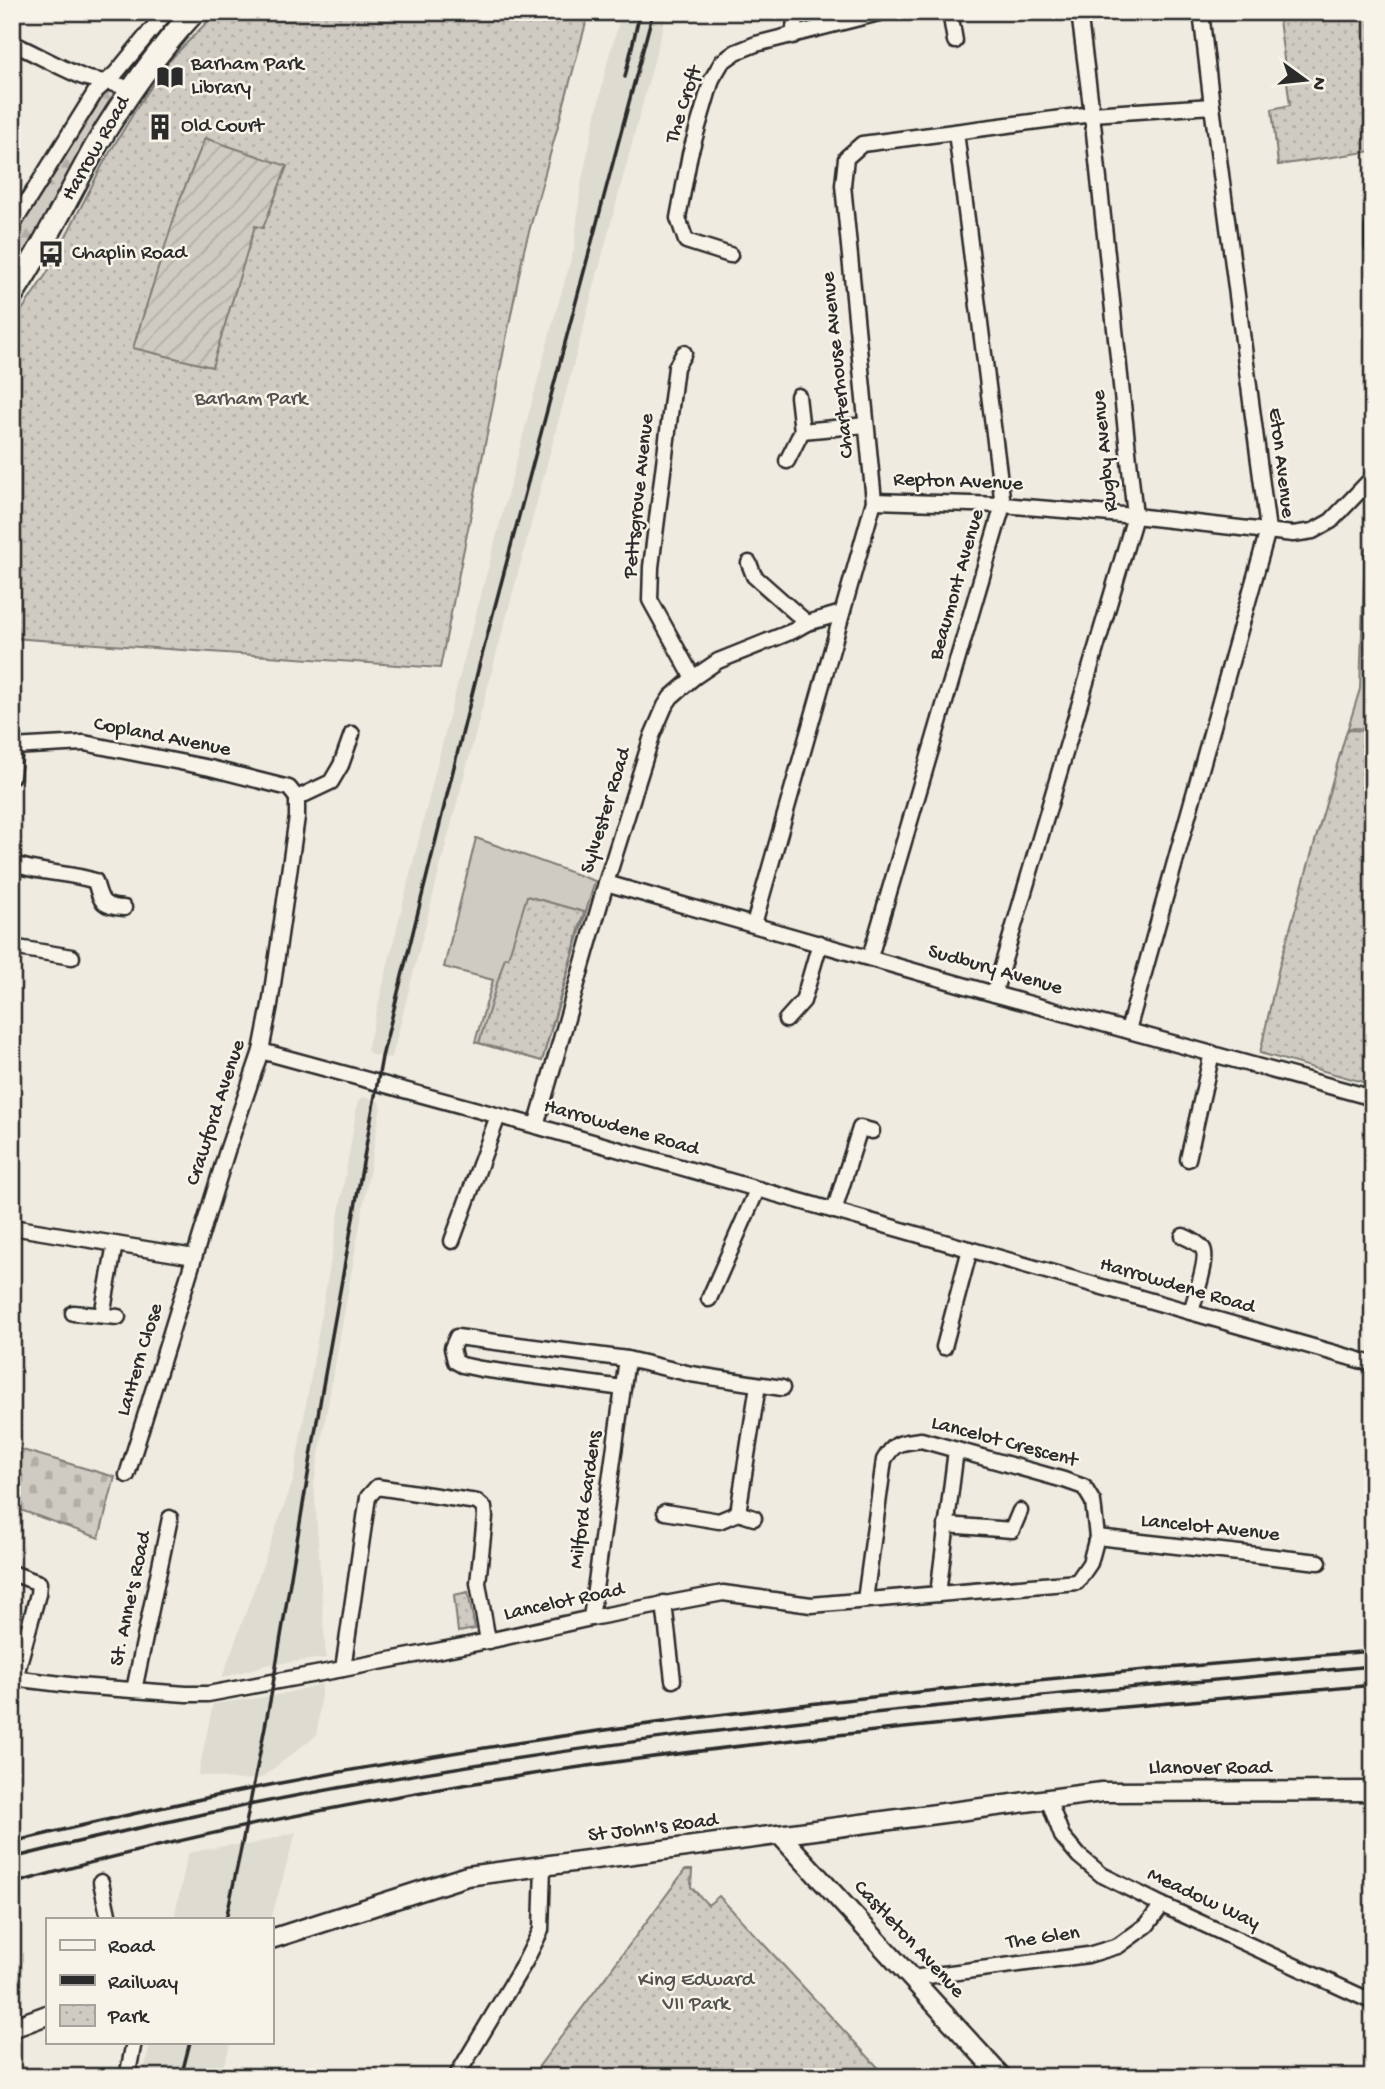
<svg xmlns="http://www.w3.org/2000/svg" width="1385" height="2089" font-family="'Gochi Hand',sans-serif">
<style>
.built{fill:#dedbd1}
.grass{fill:#cfcbc2;stroke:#7d7b76;stroke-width:2}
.forest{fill:url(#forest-firs);stroke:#7d7b76;stroke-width:2}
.cemetery{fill:url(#cemetery-stones);stroke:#7d7b76;stroke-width:2}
.park{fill:url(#park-dots);stroke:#7d7b76;stroke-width:2}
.garden{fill:url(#garden-furrows);stroke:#7d7b76;stroke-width:2}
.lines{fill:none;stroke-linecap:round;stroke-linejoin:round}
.minor-casing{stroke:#2b2b2b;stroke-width:19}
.tertiary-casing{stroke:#2b2b2b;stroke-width:23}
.primary-casing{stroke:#2b2b2b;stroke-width:26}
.minor{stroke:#f7f3e8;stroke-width:14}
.tertiary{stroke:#f7f3e8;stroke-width:18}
.primary{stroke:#f7f3e8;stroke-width:21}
.rail{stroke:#2b2b2b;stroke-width:3.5}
.labels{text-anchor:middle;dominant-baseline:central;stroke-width:5;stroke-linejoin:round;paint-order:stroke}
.poi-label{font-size:21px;fill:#2b2b2b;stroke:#f7f3e8;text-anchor:start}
.street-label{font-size:21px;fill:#2b2b2b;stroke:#f7f3e8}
.park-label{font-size:21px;fill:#545351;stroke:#f7f3e8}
</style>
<defs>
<pattern id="forest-firs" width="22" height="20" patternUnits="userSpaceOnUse" patternTransform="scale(1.75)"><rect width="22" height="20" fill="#cfcbc2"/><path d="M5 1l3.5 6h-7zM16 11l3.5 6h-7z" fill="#b2aea7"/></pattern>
<pattern id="cemetery-stones" width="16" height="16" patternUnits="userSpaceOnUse" patternTransform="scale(1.75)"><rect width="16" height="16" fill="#cfcbc2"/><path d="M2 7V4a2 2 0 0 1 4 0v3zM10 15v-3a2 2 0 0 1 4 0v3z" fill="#b2aea7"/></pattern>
<pattern id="park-dots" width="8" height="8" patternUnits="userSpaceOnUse" patternTransform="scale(1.75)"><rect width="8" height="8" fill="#cfcbc2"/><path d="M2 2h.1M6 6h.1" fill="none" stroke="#b2aea7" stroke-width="1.8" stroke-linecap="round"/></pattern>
<pattern id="garden-furrows" width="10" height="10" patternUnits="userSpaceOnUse" patternTransform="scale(1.75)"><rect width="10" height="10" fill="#cfcbc2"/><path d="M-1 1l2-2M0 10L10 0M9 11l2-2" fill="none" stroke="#b2aea7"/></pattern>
</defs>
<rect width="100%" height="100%" fill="#efebe0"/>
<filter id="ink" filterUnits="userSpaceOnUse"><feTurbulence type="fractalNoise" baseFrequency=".0143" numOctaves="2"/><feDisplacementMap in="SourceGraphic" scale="14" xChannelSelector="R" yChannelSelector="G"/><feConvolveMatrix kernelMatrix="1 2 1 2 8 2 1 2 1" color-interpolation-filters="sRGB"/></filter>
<g filter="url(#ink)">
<g class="built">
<polygon points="622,12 667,12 445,848 392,1057 387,1058 372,1055 367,1050 447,724 553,322 574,249 581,184 607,63"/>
<polygon points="362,1097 378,1100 381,1106 314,1483 326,1658 265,1665 222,1678 293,1481 358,1101"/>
<polygon points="322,1684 317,1735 261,1778 242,1780 198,1775 213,1704 278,1695"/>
<polygon points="296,1832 271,1919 174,1919 188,1853 229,1845 249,1845"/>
<polygon points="150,2042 231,2042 220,2077 143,2077"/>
</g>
<g class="grass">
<polygon points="1365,547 1373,548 1373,729 1348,728 1360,689"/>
<polygon points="476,838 595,881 542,1061 475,1042 493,980 444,967"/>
</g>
<polygon class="forest" points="107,90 115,92 58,196 12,276 12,240"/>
<polygon class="cemetery" points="12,1447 115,1477 99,1538 12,1507"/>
<g class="park">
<polygon points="217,12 589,12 524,250 440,668 12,638 12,325 47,273 104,162 136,109 168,62"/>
<polygon points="1278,12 1373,12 1373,151 1278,165 1272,109 1290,105"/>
<polygon points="1347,730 1373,731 1373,1085 1260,1053 1279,967"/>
<polygon points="527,896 584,912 542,1061 479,1043 505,957 508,958"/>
<polygon points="468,1592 475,1629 458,1632 454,1595"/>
<polygon points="685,1870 692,1870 691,1887 708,1905 719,1896 887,2077 531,2077"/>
</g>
<polygon class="garden" points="205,138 287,166 263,228 255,226 212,367 133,348 180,199"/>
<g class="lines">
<g class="minor-casing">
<g id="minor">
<polyline points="950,12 955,41"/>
<polyline points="793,36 796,12"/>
<path d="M12 43C36 54 59 67 83 77 100 83 114 81 131 90"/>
<polyline points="12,226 96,91 116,73 166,12"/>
<polyline points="1373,227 1373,247"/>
<polyline points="730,255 686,241 678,218 690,154 712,79 722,62 736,52 756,44 883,12"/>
<polyline points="684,353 676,367 651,567 650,600 693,678"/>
<polyline points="802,431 866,425"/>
<polyline points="787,461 802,431 798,396"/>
<polyline points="874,501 1003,505 1135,516 1293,534 1313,531 1331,521 1373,477"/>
<polyline points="749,563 754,576 807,623"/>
<polyline points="12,747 84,743 210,768 289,788 297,798"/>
<polyline points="12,776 15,747"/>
<polyline points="297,798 331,782 341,765 352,734"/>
<path d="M12 858 14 864C41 874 69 872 95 881 101 901 101 907 124 908"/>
<polyline points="606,883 994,994 1373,1098"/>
<polyline points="754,924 874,501 843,185 846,158 862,144 1092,114 1212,106"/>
<polyline points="12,947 72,957"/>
<polyline points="870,957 1003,505 956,132"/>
<polyline points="994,994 1135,516 1092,114 1079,12"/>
<polyline points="786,1020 803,1001 820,943"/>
<polyline points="1128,1030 1268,530 1212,106 1201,12"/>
<polyline points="261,1051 536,1126 1373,1364"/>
<polyline points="536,1126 606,883 652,736 665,706 671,697 693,678 718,661 793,631 807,623 842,613"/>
<polyline points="1188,1159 1212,1053"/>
<polyline points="834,1211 860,1128 872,1131"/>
<polyline points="12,1227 194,1257"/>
<path d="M1183 1236C1190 1239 1199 1243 1203 1249 1209 1259 1194 1300 1191 1312"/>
<polyline points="452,1241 498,1116"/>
<polyline points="709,1299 757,1190"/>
<polyline points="73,1313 118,1317"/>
<polyline points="102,1315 115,1244"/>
<polyline points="944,1347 970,1249"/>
<polyline points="623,1388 481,1369 462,1365 455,1361 452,1348 457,1337 627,1359 691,1374 782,1388"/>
<polyline points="127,1475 227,1151 261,1051 270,1005 297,817 297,798"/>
<polyline points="665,1512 719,1521 738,1513 754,1518"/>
<polyline points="738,1513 758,1385"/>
<polyline points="946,1525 1012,1530 1020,1511"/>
<polyline points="1097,1537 1319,1562"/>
<polyline points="12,1573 39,1583 38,1594 15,1679"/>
<polyline points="938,1594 956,1450"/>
<polyline points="664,1603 673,1680"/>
<polyline points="591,1618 627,1359"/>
<polyline points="343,1669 368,1497 377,1487 477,1502 484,1508 485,1517 478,1583 488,1641"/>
<path d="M12 1678 78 1686 186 1694H208L343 1669 488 1641 591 1618 723 1593 811 1605 1077 1582 1090 1563 1097 1537 1093 1502 1084 1487 1064 1480 921 1440C901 1443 895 1441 884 1460L865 1600"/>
<polyline points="134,1690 170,1518"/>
<polyline points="1048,1799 1062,1836 1079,1856 1102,1875 1162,1905 1373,2002"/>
<polyline points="101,1882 109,1919"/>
<polyline points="912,1978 1088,1955 1118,1946 1147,1925 1162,1905"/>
<polyline points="127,2077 134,2042"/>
<polyline points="456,2077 525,1962 541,1930 543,1866"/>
</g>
</g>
<g class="tertiary-casing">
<g id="tertiary">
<polyline points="780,1835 1002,2077"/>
<polyline points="271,1939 467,1876 1102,1792 1373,1791"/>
<polyline points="12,2028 47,2015"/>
</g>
</g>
<g class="primary-casing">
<path id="primary" d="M12 295C44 247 68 196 96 146 124 98 156 53 194 12"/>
</g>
<use href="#minor" class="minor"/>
<use href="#tertiary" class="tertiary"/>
<use href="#primary" class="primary"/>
<g class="rail">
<polyline points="625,77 640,12"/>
<path d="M12 1842C100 1821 187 1801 275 1784 637 1715 1006 1680 1373 1651"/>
<path d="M12 1858C458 1745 916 1706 1373 1666"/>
<path d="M12 1884C454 1758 917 1726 1373 1685"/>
<polyline points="226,1919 242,1844 271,1696 322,1391 382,1057 478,670 653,12"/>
<polyline points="181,2077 190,2042"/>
</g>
</g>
</g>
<defs>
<g id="library-bare" transform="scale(2.1)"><path d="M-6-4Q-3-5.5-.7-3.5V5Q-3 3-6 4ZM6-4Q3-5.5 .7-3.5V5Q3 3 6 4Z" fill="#2b2b2b" stroke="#f7f3e8" stroke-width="2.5" paint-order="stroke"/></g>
<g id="building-bare" transform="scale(2.1)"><path d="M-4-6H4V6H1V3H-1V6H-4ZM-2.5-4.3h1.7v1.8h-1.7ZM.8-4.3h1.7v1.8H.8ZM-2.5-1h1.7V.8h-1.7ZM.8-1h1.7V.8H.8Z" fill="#2b2b2b" stroke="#f7f3e8" stroke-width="2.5" paint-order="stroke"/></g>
<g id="bus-bare" transform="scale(2.1)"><path d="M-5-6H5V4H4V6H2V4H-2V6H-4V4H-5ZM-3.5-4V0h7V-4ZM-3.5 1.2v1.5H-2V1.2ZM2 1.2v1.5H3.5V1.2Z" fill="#2b2b2b" stroke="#f7f3e8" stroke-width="2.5" paint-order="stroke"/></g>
</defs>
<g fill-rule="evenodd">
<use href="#library-bare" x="170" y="77"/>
<use href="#building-bare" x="160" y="127"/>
<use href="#bus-bare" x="51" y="254"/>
</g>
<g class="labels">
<g class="poi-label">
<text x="191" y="65">Barham Park<tspan x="191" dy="24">Library</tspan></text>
<text x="181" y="127">Old Court</text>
<text x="72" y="254">Chaplin Road</text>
</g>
<g class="street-label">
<text transform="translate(685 105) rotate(-72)">The Croft</text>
<text transform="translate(97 149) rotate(-60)">Harrow Road</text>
<text transform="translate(839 365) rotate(-96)">Charterhouse Avenue</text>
<text transform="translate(1106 451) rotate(-96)">Rugby Avenue</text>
<text transform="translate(1280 463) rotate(83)">Eton Avenue</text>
<text transform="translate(958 483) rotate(2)">Repton Avenue</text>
<text transform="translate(640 496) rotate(-84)">Pettsgrove Avenue</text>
<text transform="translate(958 585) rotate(-74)">Beaumont Avenue</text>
<text transform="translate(162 738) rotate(11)">Copland Avenue</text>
<text transform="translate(607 811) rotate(-73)">Sylvester Road</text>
<text transform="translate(995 971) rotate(16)">Sudbury Avenue</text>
<text transform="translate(217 1113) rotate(-72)">Crawford Avenue</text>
<text transform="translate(621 1129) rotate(16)">Harrowdene Road</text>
<text transform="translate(1177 1287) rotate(16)">Harrowdene Road</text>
<text transform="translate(141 1360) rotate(-73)">Lantern Close</text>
<text transform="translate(1004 1443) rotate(15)">Lancelot Crescent</text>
<text transform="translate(587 1500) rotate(-82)">Milford Gardens</text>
<text transform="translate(1210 1529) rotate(6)">Lancelot Avenue</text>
<text transform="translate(132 1599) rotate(-78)">St. Anne's Road</text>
<text transform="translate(564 1603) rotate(-12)">Lancelot Road</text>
<text x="1210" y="1769">Llanover Road</text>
<text transform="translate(653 1829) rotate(-7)">St John's Road</text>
<text transform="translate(1203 1900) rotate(25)">Meadow Way</text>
<text transform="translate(1043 1939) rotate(-8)">The Glen</text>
<text transform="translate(908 1940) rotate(47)">Castleton Avenue</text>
</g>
<g class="park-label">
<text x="251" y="400">Barham Park</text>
<text x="696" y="1981">King Edward<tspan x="696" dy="24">VII Park</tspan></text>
</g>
</g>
<rect width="1385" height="2089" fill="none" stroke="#f7f3e8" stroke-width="42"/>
<rect x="21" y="21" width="1343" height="2047" fill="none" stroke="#2b2b2b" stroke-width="2.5" filter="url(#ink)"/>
<rect x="46" y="1918" width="228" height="126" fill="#f7f3e8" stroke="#a5a39c" stroke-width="2"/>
<rect x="60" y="1940" width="35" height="10" fill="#f7f3e8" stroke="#a5a39c" stroke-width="2"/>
<text x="108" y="1952" font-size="21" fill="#2b2b2b">Road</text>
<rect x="60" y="1975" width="35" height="10" fill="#2b2b2b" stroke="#a5a39c" stroke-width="2"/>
<text x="108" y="1988" font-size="21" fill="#2b2b2b">Railway</text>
<rect x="60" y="2005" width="35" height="21" fill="url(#park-dots)" stroke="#a5a39c" stroke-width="2"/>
<text x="108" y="2022" font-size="21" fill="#2b2b2b">Park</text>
<g transform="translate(1305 80) rotate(105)" stroke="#f7f3e8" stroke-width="5" paint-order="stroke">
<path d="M0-5L12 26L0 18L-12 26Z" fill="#2b2b2b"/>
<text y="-10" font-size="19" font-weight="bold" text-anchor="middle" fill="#2b2b2b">N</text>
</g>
</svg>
